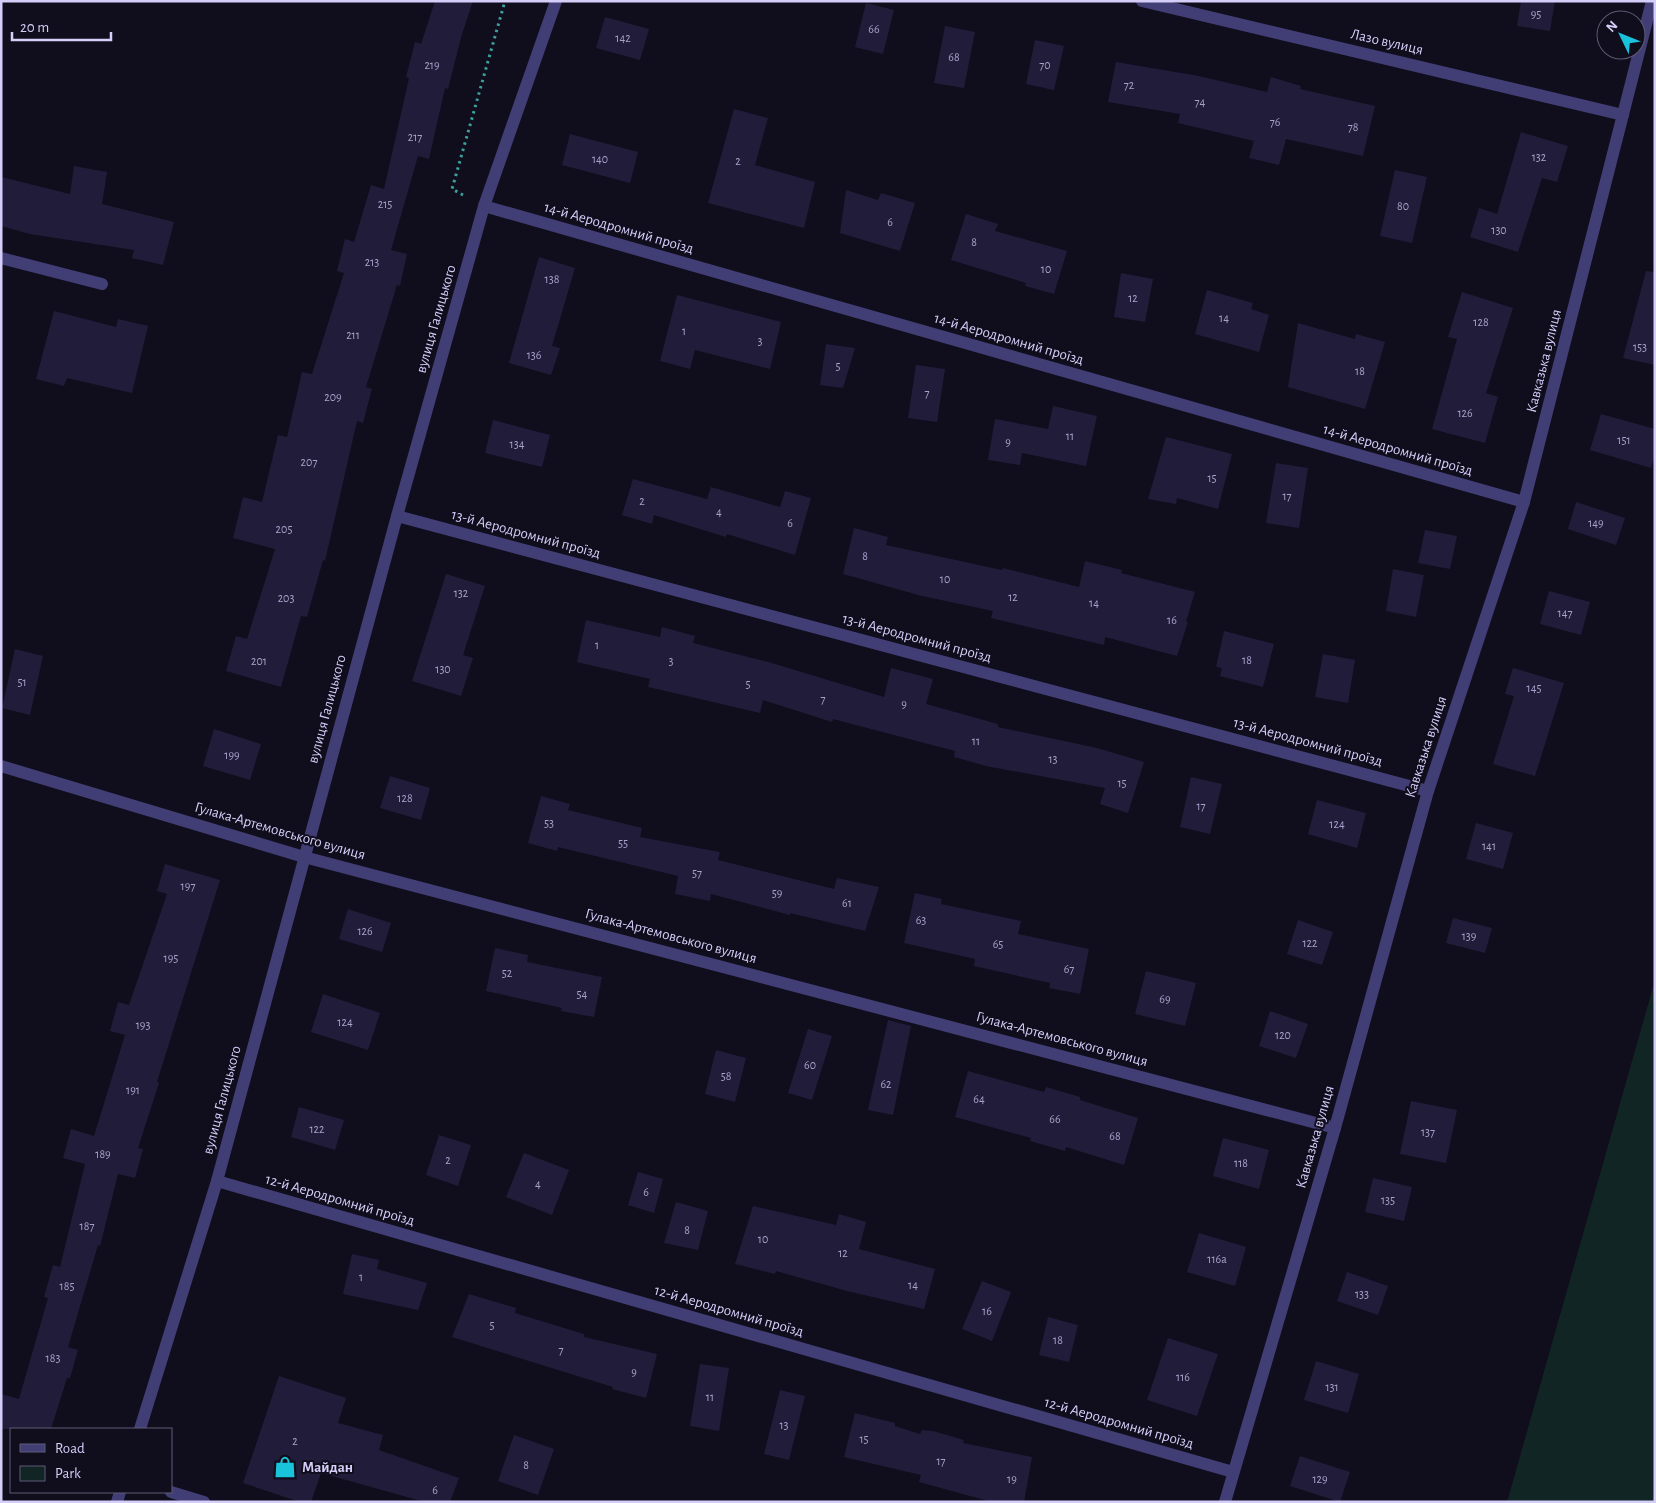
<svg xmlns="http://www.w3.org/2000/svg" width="1656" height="1503" font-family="'Alegreya Sans',sans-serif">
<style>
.green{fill:#112525}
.building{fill:#221c3b}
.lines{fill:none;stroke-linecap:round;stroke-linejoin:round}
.path{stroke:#3aa19d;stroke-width:3;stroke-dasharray:2.5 4;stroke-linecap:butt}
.minor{stroke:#413e76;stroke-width:12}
.labels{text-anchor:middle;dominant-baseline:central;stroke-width:4;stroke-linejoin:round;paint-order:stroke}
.number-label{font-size:12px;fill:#a8a2ca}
.street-label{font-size:15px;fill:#d4cef9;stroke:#100d1c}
.poi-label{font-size:15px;font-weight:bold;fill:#d4cef9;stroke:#100d1c;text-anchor:start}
</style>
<rect width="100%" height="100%" fill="#100d1c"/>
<polygon class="green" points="1655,980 1655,1502 1507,1502"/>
<g class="building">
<polygon points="435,1 473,1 462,34 448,89 445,88 429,159 418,156 391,250 407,254 400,286 397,285 366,387 372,389 363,423 357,421 325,561 323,560 307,617 301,616 281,687 226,671 236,636 247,639 275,549 233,538 243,497 262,502 278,435 287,437 302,372 312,374 344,273 337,271 345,239 354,242 371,185 384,189 409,78 406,77 415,42 421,44"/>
<polygon points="1521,1 1555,1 1550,31 1517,26"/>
<polygon points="866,3 894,10 883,54 855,47"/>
<polygon points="605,17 649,29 640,60 596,48"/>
<polygon points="945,26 975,32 964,88 934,83"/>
<polygon points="1035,40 1064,46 1054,90 1026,84"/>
<polygon points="1116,62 1199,76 1267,92 1271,77 1301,86 1300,89 1375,106 1363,156 1286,139 1279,165 1249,158 1254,141 1178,123 1180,114 1108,102"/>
<polygon points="734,109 768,118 755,165 815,182 804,228 708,203"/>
<polygon points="1521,132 1568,146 1557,182 1542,178 1518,252 1470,237 1479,208 1497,214"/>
<polygon points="570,134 638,152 630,183 562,165"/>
<polygon points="74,166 107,172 102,204 174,222 163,265 132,258 134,250 30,234 1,226 1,177 70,194"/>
<polygon points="1395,170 1427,177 1412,243 1380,236"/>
<polygon points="846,190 878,200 881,193 915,203 900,251 840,233"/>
<polygon points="966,214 998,224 995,231 1067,251 1054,294 1025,286 1026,283 951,260"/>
<polygon points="539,257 575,268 552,346 560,348 551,375 509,363"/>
<polygon points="1646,271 1655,272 1655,365 1623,358"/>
<polygon points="1121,273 1153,279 1145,322 1114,317"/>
<polygon points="1207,290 1253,303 1251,309 1269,315 1259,352 1195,334"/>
<polygon points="1462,292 1513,308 1486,393 1498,397 1485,443 1432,429 1457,339 1448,337"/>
<polygon points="677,295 781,322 770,369 695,350 690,369 660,361"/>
<polygon points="54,311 116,327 118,319 148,326 132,393 67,378 64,386 36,379"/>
<polygon points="1298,323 1355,339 1356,334 1385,342 1365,409 1288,387"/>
<polygon points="826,344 855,348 843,388 820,385"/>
<polygon points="916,365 945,369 937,422 908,418"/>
<polygon points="1053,406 1097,416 1086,466 1022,453 1020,465 988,460 995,419 1048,429"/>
<polygon points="1601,414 1655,429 1655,454 1651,468 1590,450"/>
<polygon points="493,420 550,435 542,467 485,453"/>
<polygon points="1166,437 1232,454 1218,509 1177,498 1176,504 1148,499"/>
<polygon points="1276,463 1308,468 1299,528 1266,523"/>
<polygon points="633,479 707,499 711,487 780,507 785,491 811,498 795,555 727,534 726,537 654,515 652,524 622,515"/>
<polygon points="1576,502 1625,518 1616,545 1568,529"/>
<polygon points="854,528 888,537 886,545 1002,570 1003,568 1079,587 1085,561 1122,570 1121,573 1195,592 1186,622 1188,622 1177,656 1105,637 1104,645 991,618 993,611 922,596 843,574"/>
<polygon points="1425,530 1457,536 1450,569 1418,563"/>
<polygon points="1393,569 1424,575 1416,617 1386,611"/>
<polygon points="446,574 485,586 463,655 473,658 461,696 412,681"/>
<polygon points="1549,591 1590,602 1581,635 1540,624"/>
<polygon points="586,620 660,637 662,627 695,636 693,643 772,663 884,697 891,668 933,679 926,704 998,724 998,727 1097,748 1144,762 1128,813 1100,804 1105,788 986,766 954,757 955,751 833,719 832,722 763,700 760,713 700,699 648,687 650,679 577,662"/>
<polygon points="1224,631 1274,644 1263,687 1220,676 1222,668 1216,667"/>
<polygon points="15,649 43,656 30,715 2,708"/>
<polygon points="1323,654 1355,660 1348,703 1315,697"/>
<polygon points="1513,668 1564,683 1535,776 1493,764 1514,696 1505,694"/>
<polygon points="214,729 261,744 250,780 203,766"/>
<polygon points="390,776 430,788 421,820 380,808"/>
<polygon points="1191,777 1222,784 1210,834 1180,827"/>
<polygon points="541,796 570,804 568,810 642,828 640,837 720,852 718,860 834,889 837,878 879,887 865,931 790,913 790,915 711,894 710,901 675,894 678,876 558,847 557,851 528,843"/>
<polygon points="1317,800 1366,813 1357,848 1308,834"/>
<polygon points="1476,823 1513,833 1503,869 1466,859"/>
<polygon points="165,864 220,880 157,1082 159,1083 138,1148 143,1149 135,1178 118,1174 100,1246 98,1245 68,1347 78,1350 70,1378 67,1378 51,1429 1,1429 1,1394 19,1399 48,1298 44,1297 53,1265 60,1267 85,1164 63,1158 71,1129 94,1136 125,1035 110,1031 118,1002 129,1005 167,894 157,891"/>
<polygon points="915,893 942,899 941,904 1021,921 1018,934 1089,949 1080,994 1049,988 1050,983 974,966 975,959 904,943"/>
<polygon points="348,909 391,923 382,952 339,939"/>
<polygon points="1453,918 1492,928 1485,953 1446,943"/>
<polygon points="1298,920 1333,932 1322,965 1287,954"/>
<polygon points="495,948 528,955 527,962 602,977 594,1017 561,1011 562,1008 486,991"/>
<polygon points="1146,971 1196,983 1185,1026 1135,1014"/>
<polygon points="323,994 380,1013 368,1050 311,1032"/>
<polygon points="1270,1011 1308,1024 1296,1058 1259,1046"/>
<polygon points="888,1020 911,1026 893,1115 868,1110"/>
<polygon points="808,1029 832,1036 812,1100 788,1093"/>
<polygon points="716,1050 746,1058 735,1102 705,1094"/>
<polygon points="968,1071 1044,1092 1046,1087 1080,1097 1080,1100 1138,1118 1124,1165 1066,1147 1065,1151 1030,1141 1031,1138 955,1117"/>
<polygon points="1411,1101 1457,1110 1446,1163 1400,1154"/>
<polygon points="299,1107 344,1120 335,1150 291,1137"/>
<polygon points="439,1135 471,1145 458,1186 426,1175"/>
<polygon points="1223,1138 1269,1150 1259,1189 1213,1176"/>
<polygon points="524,1153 569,1170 552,1215 506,1197"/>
<polygon points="638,1172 663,1179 654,1213 628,1205"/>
<polygon points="1373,1178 1412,1187 1404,1221 1365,1212"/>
<polygon points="676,1202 708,1211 698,1250 664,1243"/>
<polygon points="753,1206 836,1225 839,1214 866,1222 859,1249 935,1269 924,1309 847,1291 776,1271 775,1274 735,1264"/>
<polygon points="1199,1233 1246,1247 1235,1286 1187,1272"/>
<polygon points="352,1254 379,1260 377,1269 427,1283 418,1310 343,1294"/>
<polygon points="1347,1272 1388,1286 1378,1315 1337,1301"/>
<polygon points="982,1281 1011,1292 992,1341 962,1329"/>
<polygon points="469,1294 516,1308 515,1313 584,1334 584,1337 657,1354 646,1398 612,1389 613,1387 452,1337"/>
<polygon points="1048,1317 1078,1325 1069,1362 1039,1355"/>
<polygon points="1168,1338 1218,1354 1197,1416 1147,1400"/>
<polygon points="1316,1361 1359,1374 1348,1413 1304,1400"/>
<polygon points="700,1364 729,1368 719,1431 690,1426"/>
<polygon points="279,1376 346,1398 338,1423 383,1435 379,1450 459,1478 450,1502 425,1502 321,1473 311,1502 300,1502 243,1483"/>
<polygon points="780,1390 805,1396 789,1460 764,1454"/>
<polygon points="855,1413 895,1423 895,1426 920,1434 922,1430 933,1431 964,1440 963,1443 1032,1457 1024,1502 992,1502 919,1482 921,1475 844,1457"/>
<polygon points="514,1435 554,1449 538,1495 498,1481"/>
<polygon points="1300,1456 1350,1472 1340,1502 1290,1486"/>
</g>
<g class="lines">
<polyline class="path" points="463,195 452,189 505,1"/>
<g class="minor">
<polyline points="1142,1 1623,115"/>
<polyline points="484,206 1524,502"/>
<polyline points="1,258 102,284"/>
<polyline points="397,516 1428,791"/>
<polyline points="1,766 304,857 1335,1128"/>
<polyline points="217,1181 1233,1472"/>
<polyline points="140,1429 217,1181 397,516 484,206 556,1"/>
<polyline points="171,1492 204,1502"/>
<polyline points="117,1502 120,1492"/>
<polyline points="1225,1502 1335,1128 1428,791 1524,502 1652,1"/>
</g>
</g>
<defs>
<g id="shop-bare" transform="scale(1.725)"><path d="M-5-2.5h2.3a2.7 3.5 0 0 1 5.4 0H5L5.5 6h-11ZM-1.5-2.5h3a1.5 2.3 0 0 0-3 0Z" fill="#19c4db" stroke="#100d1c" stroke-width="2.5" paint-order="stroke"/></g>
</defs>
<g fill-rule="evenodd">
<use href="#shop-bare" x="285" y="1467"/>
</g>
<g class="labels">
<g class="number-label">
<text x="1536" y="14">95</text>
<text x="874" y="29">66</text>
<text x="623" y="38">142</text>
<text x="954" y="57">68</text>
<text x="432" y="65">219</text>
<text x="1045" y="65">70</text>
<text x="1129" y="85">72</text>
<text x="1200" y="102">74</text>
<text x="1275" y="122">76</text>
<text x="1353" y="127">78</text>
<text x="415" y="137">217</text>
<text x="1539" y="157">132</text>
<text x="600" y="159">140</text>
<text x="738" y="161">2</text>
<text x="385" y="204">215</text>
<text x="1403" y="206">80</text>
<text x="890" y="222">6</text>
<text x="1499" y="230">130</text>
<text x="974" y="242">8</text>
<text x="372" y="262">213</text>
<text x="1046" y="269">10</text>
<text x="552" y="279">138</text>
<text x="1133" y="298">12</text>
<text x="1224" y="318">14</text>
<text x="1481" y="322">128</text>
<text x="684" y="331">1</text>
<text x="353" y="335">211</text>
<text x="760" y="341">3</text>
<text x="1640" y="347">153</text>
<text x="534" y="355">136</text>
<text x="838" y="366">5</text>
<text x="1360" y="371">18</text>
<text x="927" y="393">7</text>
<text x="333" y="397">209</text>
<text x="1465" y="413">126</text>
<text x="1070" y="436">11</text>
<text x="1624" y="440">151</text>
<text x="1008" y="442">9</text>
<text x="517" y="444">134</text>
<text x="309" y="462">207</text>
<text x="1212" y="478">15</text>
<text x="1287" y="496">17</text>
<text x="642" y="501">2</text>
<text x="719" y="512">4</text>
<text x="790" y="523">6</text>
<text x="1596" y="523">149</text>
<text x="284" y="529">205</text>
<text x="865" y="556">8</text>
<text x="945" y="579">10</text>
<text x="461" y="593">132</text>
<text x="1013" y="597">12</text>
<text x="286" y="598">203</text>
<text x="1094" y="603">14</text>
<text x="1565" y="613">147</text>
<text x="1172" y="620">16</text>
<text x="597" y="645">1</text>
<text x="1247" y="660">18</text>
<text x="259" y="661">201</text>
<text x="671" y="661">3</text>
<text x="443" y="669">130</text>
<text x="22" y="682">51</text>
<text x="748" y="684">5</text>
<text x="1534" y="688">145</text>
<text x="823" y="699">7</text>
<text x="904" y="704">9</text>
<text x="976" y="741">11</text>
<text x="232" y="755">199</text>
<text x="1053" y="759">13</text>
<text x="1122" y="783">15</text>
<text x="405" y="798">128</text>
<text x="1201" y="806">17</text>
<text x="549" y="823">53</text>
<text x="1337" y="824">124</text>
<text x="623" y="843">55</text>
<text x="1489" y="846">141</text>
<text x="697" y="873">57</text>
<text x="188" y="886">197</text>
<text x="777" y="893">59</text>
<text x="847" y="903">61</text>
<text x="921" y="920">63</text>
<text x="365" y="931">126</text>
<text x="1469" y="936">139</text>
<text x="1310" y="943">122</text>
<text x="998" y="944">65</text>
<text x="171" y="958">195</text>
<text x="1069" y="969">67</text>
<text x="507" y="973">52</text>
<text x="582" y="994">54</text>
<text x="1165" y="999">69</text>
<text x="345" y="1022">124</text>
<text x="143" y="1025">193</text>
<text x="1283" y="1035">120</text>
<text x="810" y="1065">60</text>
<text x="726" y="1076">58</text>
<text x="886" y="1084">62</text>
<text x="133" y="1090">191</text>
<text x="979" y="1099">64</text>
<text x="1055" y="1119">66</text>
<text x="317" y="1129">122</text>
<text x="1428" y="1132">137</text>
<text x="1115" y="1136">68</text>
<text x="103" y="1154">189</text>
<text x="448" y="1160">2</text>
<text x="1241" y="1163">118</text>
<text x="538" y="1184">4</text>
<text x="646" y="1192">6</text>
<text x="1388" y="1200">135</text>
<text x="87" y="1226">187</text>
<text x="687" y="1230">8</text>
<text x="763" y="1239">10</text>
<text x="843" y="1253">12</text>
<text x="1217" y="1259">116а</text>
<text x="361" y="1277">1</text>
<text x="913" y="1285">14</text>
<text x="67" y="1286">185</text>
<text x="1362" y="1294">133</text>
<text x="987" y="1311">16</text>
<text x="492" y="1325">5</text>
<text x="1058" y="1340">18</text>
<text x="561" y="1350">7</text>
<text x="53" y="1358">183</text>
<text x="634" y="1372">9</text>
<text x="1183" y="1377">116</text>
<text x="1332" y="1387">131</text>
<text x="710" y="1397">11</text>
<text x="784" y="1425">13</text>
<text x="864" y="1439">15</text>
<text x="295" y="1441">2</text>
<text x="941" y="1461">17</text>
<text x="526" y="1465">8</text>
<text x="1012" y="1479">19</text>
<text x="1320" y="1479">129</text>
<text x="435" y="1490">6</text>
</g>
<g class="street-label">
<text transform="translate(1387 42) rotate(13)">Лазо вулиця</text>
<text transform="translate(619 228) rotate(16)">14-й Аеродромний проїзд</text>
<text transform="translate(436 319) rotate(-74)">вулиця Галицького</text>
<text transform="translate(1009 339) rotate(16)">14-й Аеродромний проїзд</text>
<text transform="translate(1544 361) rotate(-76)">Кавказька вулиця</text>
<text transform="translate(1398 450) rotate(16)">14-й Аеродромний проїзд</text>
<text transform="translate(526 534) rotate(15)">13-й Аеродромний проїзд</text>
<text transform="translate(917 638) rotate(15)">13-й Аеродромний проїзд</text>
<text transform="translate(327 709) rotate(-75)">вулиця Галицького</text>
<text transform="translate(1308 742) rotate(15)">13-й Аеродромний проїзд</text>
<text transform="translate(1426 747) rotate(-72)">Кавказька вулиця</text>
<text transform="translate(280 831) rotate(16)">Гулака-Артемовського вулиця</text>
<text transform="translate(671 936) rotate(15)">Гулака-Артемовського вулиця</text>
<text transform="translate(1062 1039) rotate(15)">Гулака-Артемовського вулиця</text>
<text transform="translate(222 1100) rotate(-75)">вулиця Галицького</text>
<text transform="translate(1315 1137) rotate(-74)">Кавказька вулиця</text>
<text transform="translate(340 1200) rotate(16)">12-й Аеродромний проїзд</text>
<text transform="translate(729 1311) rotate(16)">12-й Аеродромний проїзд</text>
<text transform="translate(1119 1423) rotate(16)">12-й Аеродромний проїзд</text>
</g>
<g class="poi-label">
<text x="302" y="1467">Майдан</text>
</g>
</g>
<rect width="1656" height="1503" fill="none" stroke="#d4cef9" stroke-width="5"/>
<rect x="10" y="1428" width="162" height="65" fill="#100d1c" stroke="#5e5a74"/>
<rect x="20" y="1444" width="25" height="8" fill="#413e76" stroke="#5e5a74"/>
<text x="55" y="1453" font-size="15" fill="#d4cef9">Road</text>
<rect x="20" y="1466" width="25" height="15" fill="#112525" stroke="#5e5a74"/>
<text x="55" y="1478" font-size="15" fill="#d4cef9">Park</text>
<g transform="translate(1621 35) rotate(313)"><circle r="24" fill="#100d1c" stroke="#5e5a74"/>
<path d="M0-4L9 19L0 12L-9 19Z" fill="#19c4db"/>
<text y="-8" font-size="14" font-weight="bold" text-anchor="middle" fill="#d4cef9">N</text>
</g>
<path d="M12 32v8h99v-8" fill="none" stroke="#d4cef9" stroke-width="2.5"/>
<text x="20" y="32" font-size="15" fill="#d4cef9" stroke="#100d1c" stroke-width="4" paint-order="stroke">20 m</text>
</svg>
